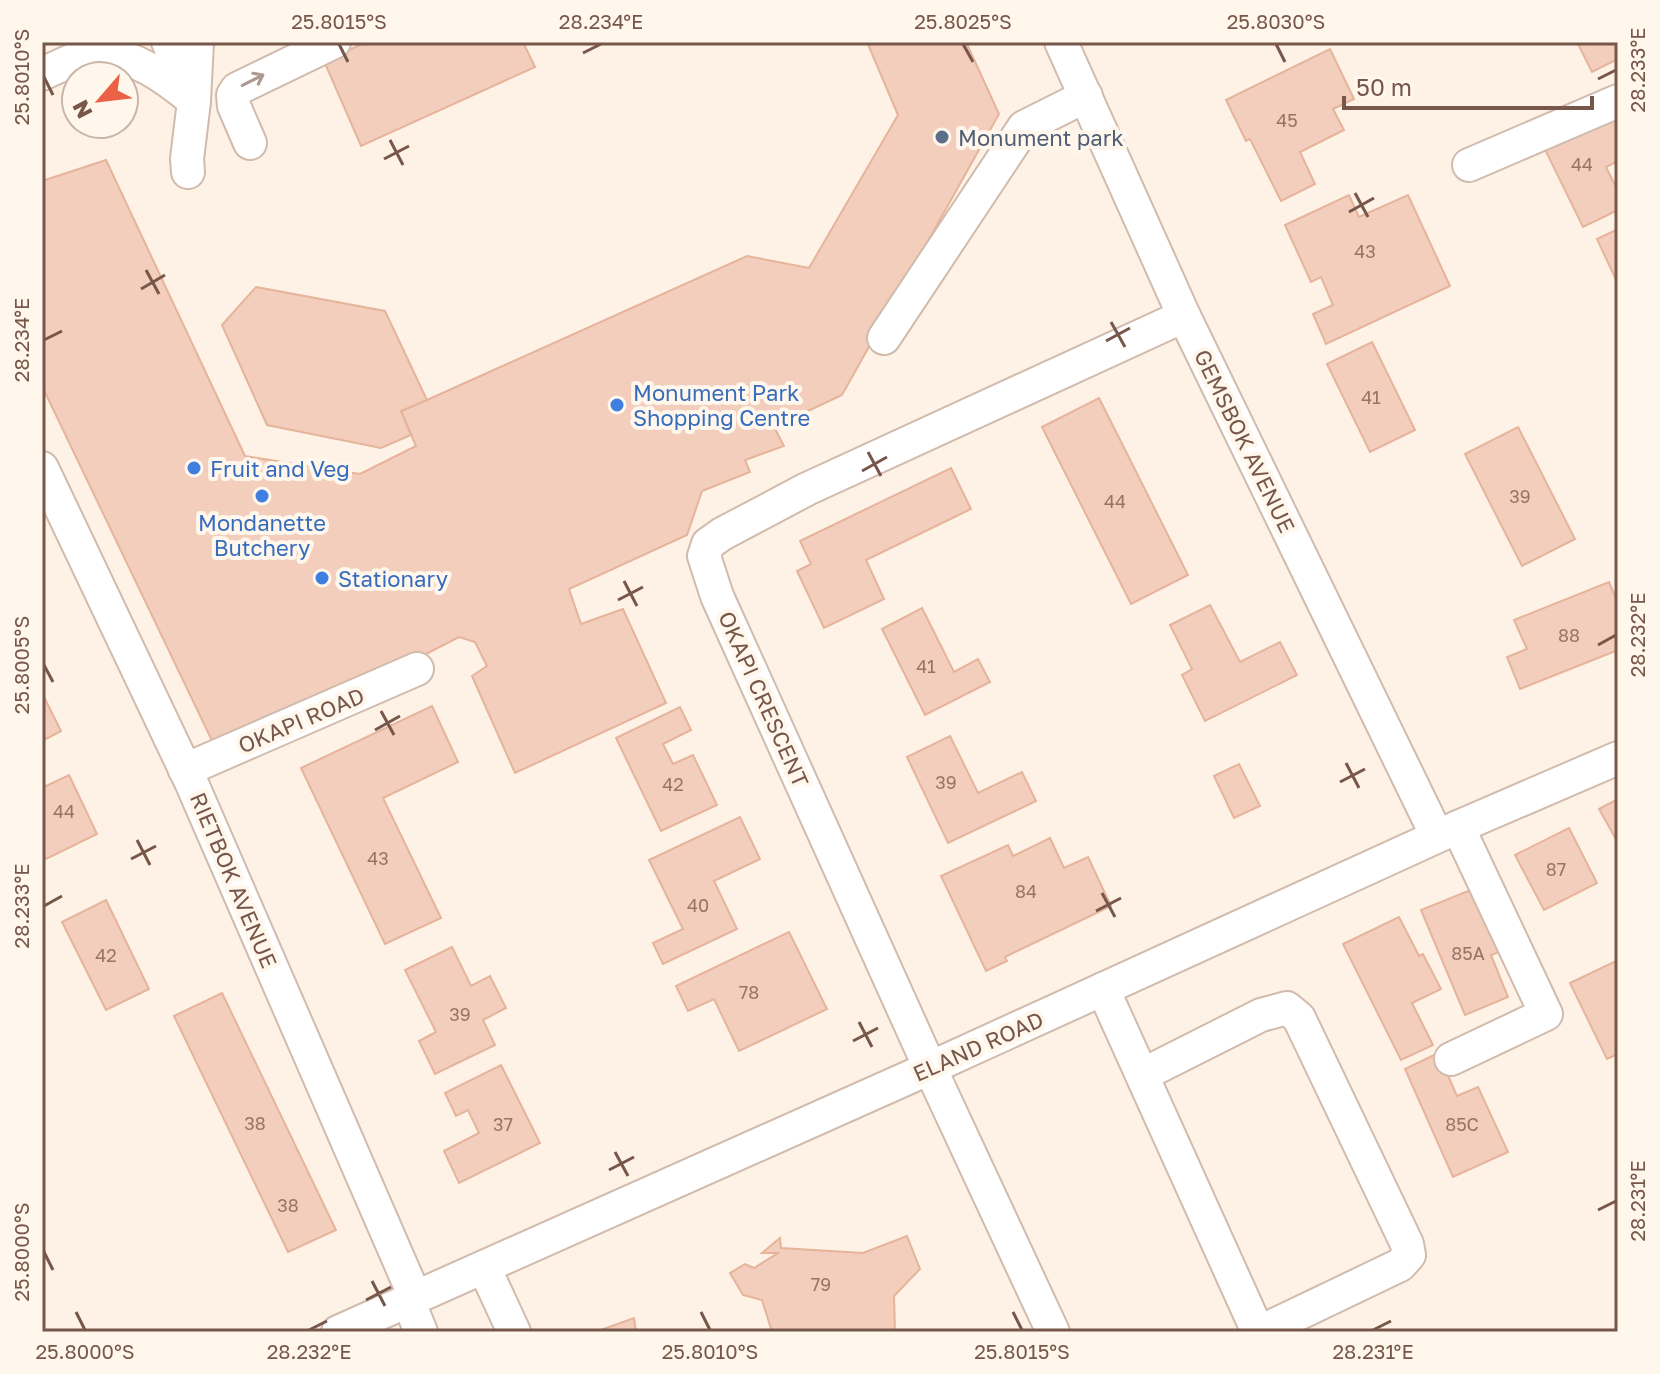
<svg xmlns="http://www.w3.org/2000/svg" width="1660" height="1374" font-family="'Golos Text',sans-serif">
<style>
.building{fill:#f3cebc;stroke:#e6b39b;stroke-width:2}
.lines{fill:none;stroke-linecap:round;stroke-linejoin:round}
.minor-casing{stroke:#d1bbad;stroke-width:36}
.minor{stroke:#fff;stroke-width:32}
.oneway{stroke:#ad9a92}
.ticks{fill:none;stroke:#775749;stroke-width:3}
.service-dot{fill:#5c6f8a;stroke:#fff6ec;stroke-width:3}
.shop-dot{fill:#3f7fe0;stroke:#fff6ec;stroke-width:3}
.labels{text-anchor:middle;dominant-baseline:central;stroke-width:8;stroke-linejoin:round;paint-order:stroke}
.number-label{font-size:18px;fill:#967566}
.service-label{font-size:22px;fill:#4e5e75;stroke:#fff6ec;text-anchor:start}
.shop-label{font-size:22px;fill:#366cbe;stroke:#fff6ec;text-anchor:start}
.street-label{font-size:22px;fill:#775749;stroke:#fff6ec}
.neatline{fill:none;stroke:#775749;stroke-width:3}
.ticks-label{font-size:20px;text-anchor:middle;fill:#775749}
</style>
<rect width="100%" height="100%" fill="#fdf2e5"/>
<g class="building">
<polygon points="367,42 523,42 535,67 361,146 324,61"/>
<polygon points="867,42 966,42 999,114 842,395 774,427 784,446 745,460 750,472 702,491 687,535 569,589 581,624 623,609 666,703 515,773 472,676 487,666 475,642 459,637 422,656 215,747 42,386 42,181 106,160 245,456 360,474 416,446 401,411 427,400 747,256 809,268 898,115"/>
<polygon points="1577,42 1618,42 1618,59 1592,72"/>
<polygon points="1330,49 1354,99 1333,109 1344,130 1300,152 1315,184 1281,201 1250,139 1246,141 1226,100"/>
<polygon points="1618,104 1618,161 1606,167 1618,191 1618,210 1583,227 1534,127"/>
<polygon points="1349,195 1359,217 1408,195 1450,286 1326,344 1313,314 1333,305 1321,277 1311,282 1285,225"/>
<polygon points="1618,229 1618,284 1597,239"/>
<polygon points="256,287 385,311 427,400 401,411 411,435 381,448 267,425 222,325"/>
<polygon points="1372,342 1415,430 1370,452 1327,364"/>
<polygon points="1099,398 1188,575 1131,604 1042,427"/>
<polygon points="1518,427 1575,539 1522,566 1465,454"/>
<polygon points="951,468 971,509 866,560 884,599 824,628 797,571 811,564 800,541"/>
<polygon points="1609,582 1618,603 1618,650 1520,689 1507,657 1527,649 1514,620"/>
<polygon points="1210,605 1240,662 1280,642 1297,675 1205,721 1182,675 1192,669 1170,625"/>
<polygon points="922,608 954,672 978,659 990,682 925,715 882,629"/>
<polygon points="42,693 61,731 42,741"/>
<polygon points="432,706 458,762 383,798 441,918 385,944 301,768"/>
<polygon points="680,707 691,730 663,744 673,764 693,755 717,805 661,831 616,738"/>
<polygon points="950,736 978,793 1022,772 1036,801 948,843 907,757"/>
<polygon points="1239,764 1260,806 1234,818 1214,776"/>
<polygon points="69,775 97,834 42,861 42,788"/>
<polygon points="1618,799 1618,843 1599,809"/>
<polygon points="740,817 760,859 714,881 737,929 663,964 653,943 683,929 649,860"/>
<polygon points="1569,828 1597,883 1544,910 1515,855"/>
<polygon points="1050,838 1064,868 1088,857 1111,906 1005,957 1007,961 986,971 941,876 1008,845 1013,856"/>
<polygon points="1478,887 1504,950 1491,955 1508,997 1465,1015 1421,910"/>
<polygon points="106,900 149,989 106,1010 62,922"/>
<polygon points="1399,917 1419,956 1423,954 1441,989 1412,1003 1433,1045 1401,1060 1343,944"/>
<polygon points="789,932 827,1009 739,1051 714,999 688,1011 676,986"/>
<polygon points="452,947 471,986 490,976 506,1008 483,1020 495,1045 435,1074 419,1041 436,1032 405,970"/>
<polygon points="1618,960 1618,1054 1607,1059 1570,983"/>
<polygon points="222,993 336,1230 288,1252 174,1016"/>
<polygon points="1438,1053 1457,1096 1478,1087 1508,1152 1453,1177 1405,1069"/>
<polygon points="501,1065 540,1143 459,1183 444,1151 479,1133 468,1110 456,1116 445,1093"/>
<polygon points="907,1236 920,1269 894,1296 895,1332 772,1332 762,1300 743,1295 730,1273 745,1264 754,1268 778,1253 762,1253 780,1238 781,1248 863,1253"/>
<polygon points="634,1318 636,1332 595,1332"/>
</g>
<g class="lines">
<g class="minor-casing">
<g id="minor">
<polyline points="168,42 194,101 187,159 188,172"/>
<polyline points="1061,42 1184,316 1437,836"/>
<path d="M96 50C137 58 163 75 194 101L197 42"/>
<polyline points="42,74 112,42"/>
<polyline points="250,143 234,106 233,95 237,89 334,42"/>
<polyline points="1469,165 1618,101"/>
<polyline points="884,338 1024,127 1086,96"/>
<polyline points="42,468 192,784 415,1297"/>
<polyline points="185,770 417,669"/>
<polyline points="1103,989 1258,1332"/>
<polyline points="1451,1059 1546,1014 1458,827"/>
<polyline points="1142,1075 1261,1015 1287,1008 1299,1018 1407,1244 1409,1255 1400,1265 1260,1332"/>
<polyline points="484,1267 514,1332"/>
<polyline points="408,1300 421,1332"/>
<polyline points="338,1332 930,1068 1458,827 1618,758"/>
<polyline points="1053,1332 930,1068 717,596 704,556 708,544 722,534 807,489 1184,316"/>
</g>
</g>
<use href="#minor" class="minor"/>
</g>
<defs><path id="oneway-shaft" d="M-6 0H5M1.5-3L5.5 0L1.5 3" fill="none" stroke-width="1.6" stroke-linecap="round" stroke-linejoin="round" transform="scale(2)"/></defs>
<use class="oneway" href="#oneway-shaft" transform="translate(253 80) rotate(-27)"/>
<path class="ticks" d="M339 44 348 62M963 44 973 62M1276 44 1285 62M583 53 601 44M44 77 53 95M1598 79 1616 70M390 140 403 165M384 159 409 146M1355 193 1368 217M1349 212 1374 198M146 270 159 294M141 289 165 275M1111 322 1125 347M44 340 62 331M1106 341 1130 328M868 452 881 476M862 471 887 457M624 581 637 606M618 600 643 587M1598 645 1616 635M44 665 53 682M381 711 394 735M375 730 400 716M1346 763 1359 788M1340 782 1365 769M137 840 150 865M131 859 156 846M1102 893 1115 917M44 906 62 896M1096 911 1121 898M859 1022 872 1047M853 1041 878 1028M615 1152 628 1176M609 1170 634 1157M1598 1210 1616 1201M44 1252 53 1270M372 1281 385 1306M366 1300 391 1287M76 1312 85 1330M701 1312 710 1330M1013 1312 1022 1330M309 1330 327 1321M1373 1330 1391 1321"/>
<circle class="service-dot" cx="942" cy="137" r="8"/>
<g class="shop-dot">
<circle cx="617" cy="405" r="8"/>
<circle cx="194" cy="468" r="8"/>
<circle cx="262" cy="496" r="8"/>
<circle cx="322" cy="578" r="8"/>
</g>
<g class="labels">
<g class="number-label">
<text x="1287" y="120">45</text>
<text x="1582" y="164">44</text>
<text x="1365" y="251">43</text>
<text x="1371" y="397">41</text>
<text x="1520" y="496">39</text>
<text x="1115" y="501">44</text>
<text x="1569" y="635">88</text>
<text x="926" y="666">41</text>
<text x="946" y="782">39</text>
<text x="673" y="784">42</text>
<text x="64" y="811">44</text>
<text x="378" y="858">43</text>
<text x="1556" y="869">87</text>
<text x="1026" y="891">84</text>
<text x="698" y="905">40</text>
<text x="1468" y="953">85A</text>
<text x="106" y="955">42</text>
<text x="749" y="992">78</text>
<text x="460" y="1014">39</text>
<text x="255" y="1123">38</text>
<text x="503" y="1124">37</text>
<text x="1462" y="1124">85C</text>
<text x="288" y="1205">38</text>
<text x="821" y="1284">79</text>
</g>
<g class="service-label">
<text x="958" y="137">Monument park</text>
</g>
<g class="shop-label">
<text x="633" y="392">Monument Park<tspan x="633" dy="25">Shopping Centre</tspan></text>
<text x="210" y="468">Fruit and Veg</text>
<text x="262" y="522" text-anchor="middle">Mondanette<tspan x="262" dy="25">Butchery</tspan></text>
<text x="338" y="578">Stationary</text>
</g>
<g class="street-label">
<text transform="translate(1245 441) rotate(64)">GEMSBOK AVENUE</text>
<text transform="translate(764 699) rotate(66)">OKAPI CRESCENT</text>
<text transform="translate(301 720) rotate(-23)">OKAPI ROAD</text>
<text transform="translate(234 880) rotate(67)">RIETBOK AVENUE</text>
<text transform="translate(978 1046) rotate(-24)">ELAND ROAD</text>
</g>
</g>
<rect width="1660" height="1374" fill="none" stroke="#fff6ec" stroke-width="88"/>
<g transform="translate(100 100) rotate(242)"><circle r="38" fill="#fff6ec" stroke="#c9b6ab" stroke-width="2"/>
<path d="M0-6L14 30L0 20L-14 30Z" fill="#ea6146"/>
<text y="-12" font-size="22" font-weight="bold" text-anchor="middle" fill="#775749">N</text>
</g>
<path d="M1344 96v12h248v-12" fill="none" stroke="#775749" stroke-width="4"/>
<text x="1356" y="96" font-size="24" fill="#775749" stroke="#fff6ec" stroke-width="6" paint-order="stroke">50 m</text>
<rect x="44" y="44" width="1572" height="1286" class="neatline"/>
<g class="ticks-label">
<text x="339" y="29">25.8015°S</text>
<text x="601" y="29">28.234°E</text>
<text x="963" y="29">25.8025°S</text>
<text x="1276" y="29">25.8030°S</text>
<text transform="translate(1638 70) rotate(-90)" y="7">28.233°E</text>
<text transform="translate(22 77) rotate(-90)" y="7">25.8010°S</text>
<text transform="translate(22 340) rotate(-90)" y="7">28.234°E</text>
<text transform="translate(1638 635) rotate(-90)" y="7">28.232°E</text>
<text transform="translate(22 665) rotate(-90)" y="7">25.8005°S</text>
<text transform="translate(22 906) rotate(-90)" y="7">28.233°E</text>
<text transform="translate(1638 1201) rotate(-90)" y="7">28.231°E</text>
<text transform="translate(22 1252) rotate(-90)" y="7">25.8000°S</text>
<text x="85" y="1359">25.8000°S</text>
<text x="309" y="1359">28.232°E</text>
<text x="710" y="1359">25.8010°S</text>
<text x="1022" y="1359">25.8015°S</text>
<text x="1373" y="1359">28.231°E</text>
</g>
</svg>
